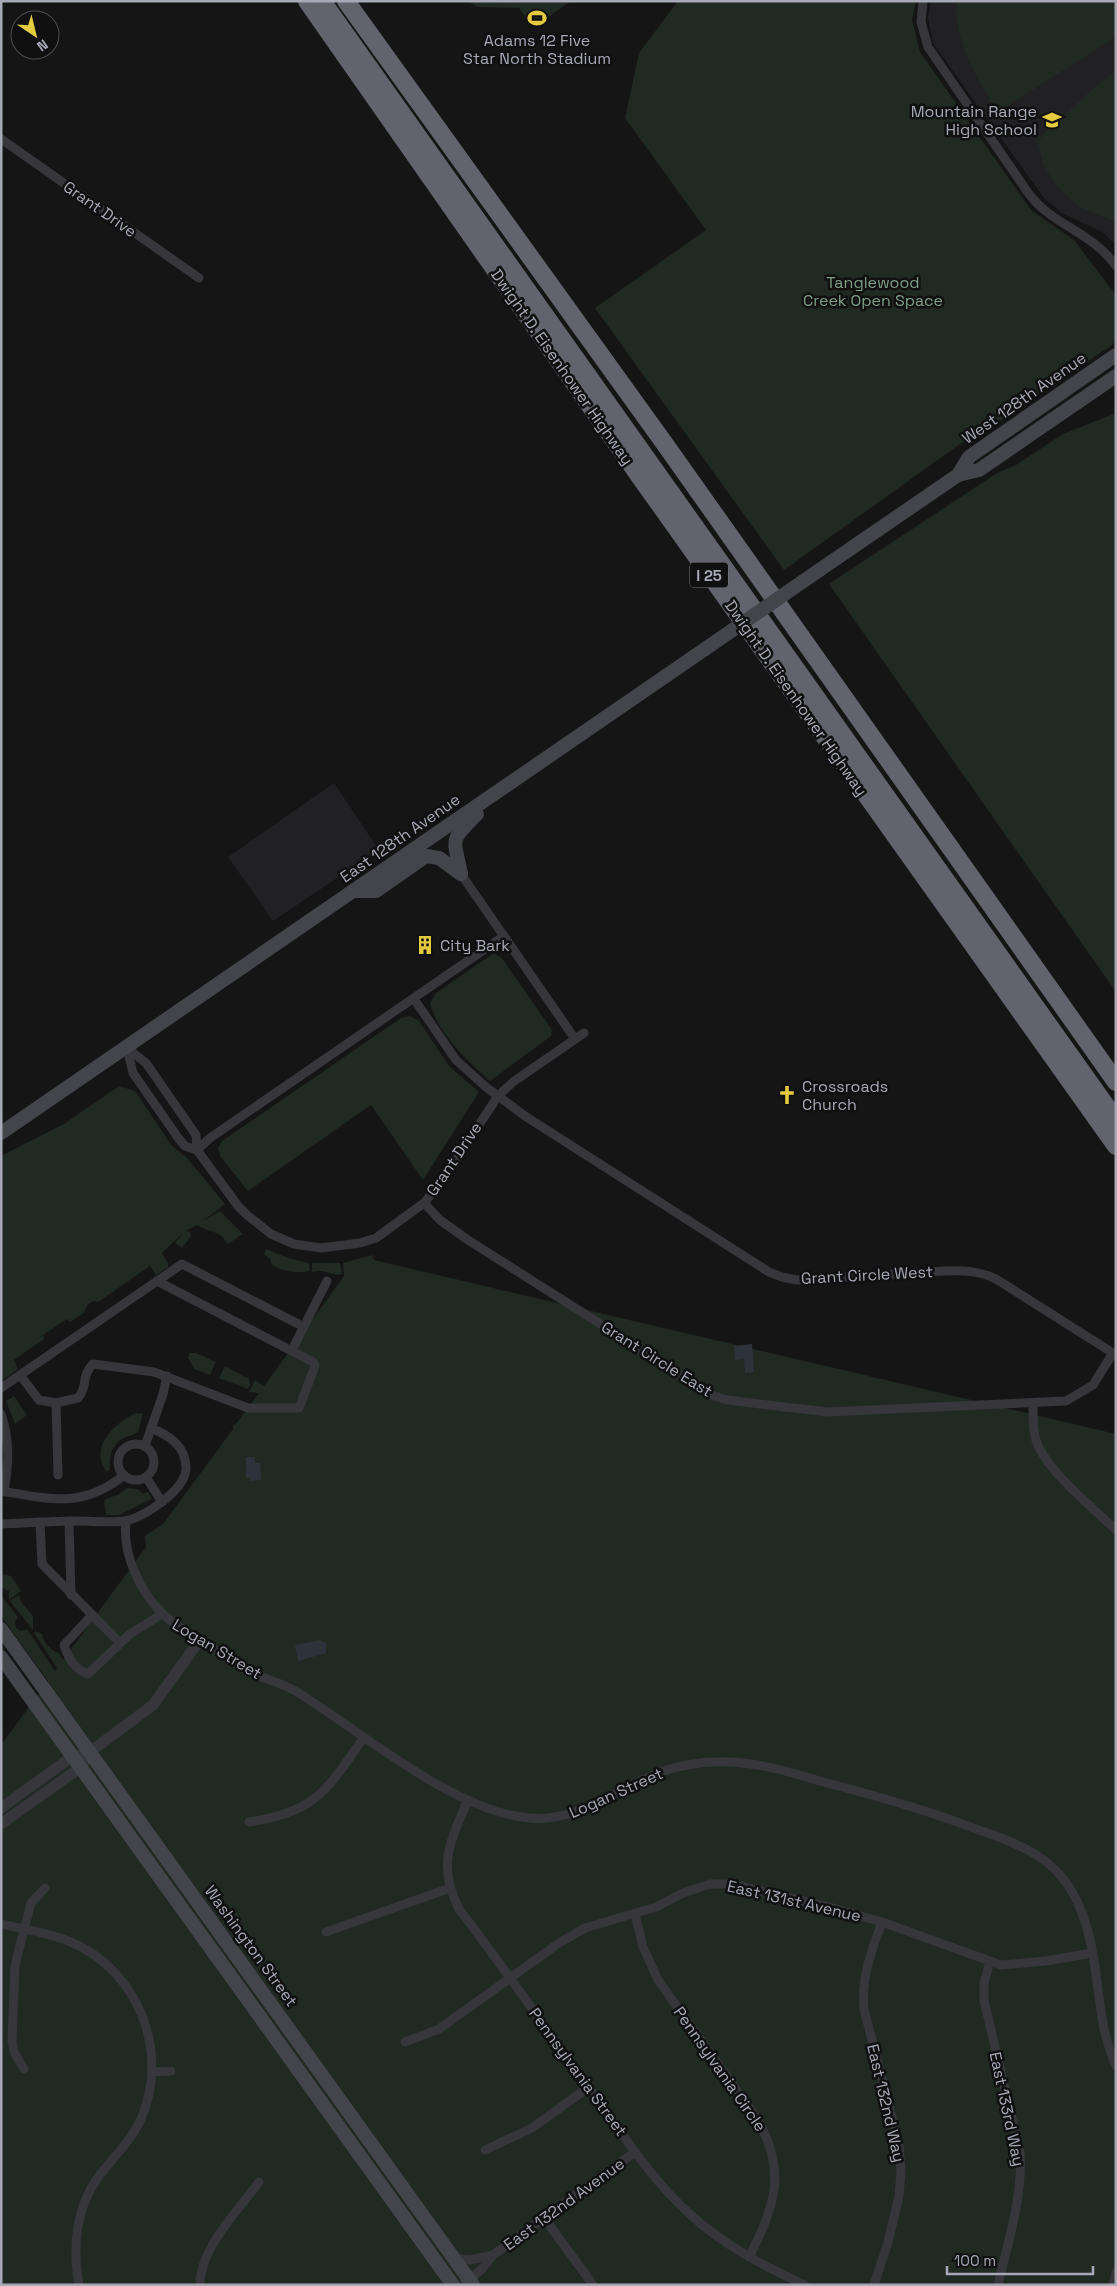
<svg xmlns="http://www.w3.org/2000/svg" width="1117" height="2286" font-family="'Space Grotesk',sans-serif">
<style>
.built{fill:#212123}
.green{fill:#212923}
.water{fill:#2e333b}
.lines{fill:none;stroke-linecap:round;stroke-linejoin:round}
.minor{stroke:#36363b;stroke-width:9}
.tertiary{stroke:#36363b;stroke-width:11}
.secondary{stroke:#44454b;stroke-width:14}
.motorway{stroke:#62636c;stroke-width:18}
.secondary-bridge{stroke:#44454b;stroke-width:14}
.labels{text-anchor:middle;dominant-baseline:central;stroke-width:5;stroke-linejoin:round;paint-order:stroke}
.shield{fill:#101011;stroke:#7a7b84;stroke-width:1}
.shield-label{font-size:15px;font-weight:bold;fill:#a8a9b6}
.poi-label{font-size:16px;fill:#a8a9b6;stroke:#101011;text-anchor:start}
.street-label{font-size:16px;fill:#a8a9b6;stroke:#101011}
.park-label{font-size:16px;fill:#809f87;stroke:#101011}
</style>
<rect width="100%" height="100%" fill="#151516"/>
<g class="built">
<polygon points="931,1 1116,1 1116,245 1104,233 1062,213 1044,198 933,43 928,17"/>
<polygon points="334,783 379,850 273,921 228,857"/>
</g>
<g class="green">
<polygon points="468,1 571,1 533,28 519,8 477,7"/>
<polygon points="678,1 916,1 912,20 920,52 1031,210 1074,240 1116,295 1116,341 1112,345 1011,414 960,444 784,570 595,308 706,230 625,118 639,53"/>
<path d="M957 1H1116V37L998 112C977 78 954 44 957 1Z"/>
<polygon points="1116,71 1116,222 1081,208 1060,190 1044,167 1037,141 1097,85"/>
<polygon points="1116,413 1116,992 829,584 997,473 1016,465 1063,434"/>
<path d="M494 953 502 958 552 1030 551 1036 490 1081C468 1062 437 1032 430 1003L436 993Z"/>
<polygon points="410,1016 419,1021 449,1066 479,1092 423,1180 371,1105 248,1191 220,1156 218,1148 222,1141 401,1018"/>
<path d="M119 1086 135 1091 172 1146 187 1158 225 1204 203 1221 220 1211 243 1234 228 1244C219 1229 206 1232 197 1225L186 1231 190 1232 191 1236 182 1248 175 1243 183 1233 162 1253 168 1263V1267L156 1275 150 1266 98 1302 93 1301 87 1305 84 1313 70 1322 67 1319 43 1335 44 1339 14 1360 18 1369 3 1380 1 1376V1156L64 1124Z"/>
<path d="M266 1249 288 1258 309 1263 310 1271C297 1274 285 1272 272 1265L270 1259 264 1254Z"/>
<path d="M372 1255 374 1260 1116 1434V2285H1V1745L48 1681 1 1616V1595L18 1617 15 1622 16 1628 21 1631 27 1629 55 1671 57 1668 34 1633 35 1631 42 1634C43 1642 51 1651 59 1653L63 1660 146 1547 145 1536 163 1524 233 1429V1425L236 1424 259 1393 249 1392 255 1380 264 1386 344 1276 343 1263Z"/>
<path d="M312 1263H340L342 1274C331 1277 327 1268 312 1272Z"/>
<polygon points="190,1353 196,1353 216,1362 210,1375 194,1369 188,1357"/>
<polygon points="225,1366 247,1378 248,1377 250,1384 248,1389 219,1378"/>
<polygon points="14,1396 27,1415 15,1424 6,1401"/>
<path d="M136 1413 143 1414 138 1432C134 1435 131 1435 126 1437 113 1443 108 1455 110 1469L107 1472C88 1447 116 1422 136 1413Z"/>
<polygon points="127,1488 138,1489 143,1494 148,1492 152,1499 119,1515 106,1515 104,1500 119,1494"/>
<polygon points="1,1574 11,1576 21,1591 9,1600 9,1591 1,1588"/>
<polygon points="19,1595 21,1602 33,1616 33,1630 10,1601"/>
</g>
<g class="water">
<polygon points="752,1344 754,1372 745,1373 744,1359 735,1360 734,1346"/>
<polygon points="246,1457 255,1457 255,1463 260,1463 261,1480 250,1481 250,1478 246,1478"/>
<polygon points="320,1640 326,1643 326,1653 298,1661 295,1645"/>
</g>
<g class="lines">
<g class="minor">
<path d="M923 1 921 22 928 47 1029 194C1053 226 1091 231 1116 266"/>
<polyline points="1,139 199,278"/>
<polyline points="461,874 575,1039"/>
<path d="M414 999 456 1060 486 1087 525 1116 769 1272 782 1277 797 1280 945 1271C964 1270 979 1271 996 1279L1116 1355"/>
<polyline points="127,1048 133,1073 179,1139 185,1146 197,1150 238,1206 247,1215 271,1234 294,1244 321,1248 360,1243 376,1238 424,1203 442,1181 498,1096 513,1082 584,1033"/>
<polyline points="127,1048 146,1063 196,1135 197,1150"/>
<polyline points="197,1150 210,1138 504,936"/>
<polyline points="424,1203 440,1220 468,1240 714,1396 727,1400 827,1412 1066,1401 1093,1385 1113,1353"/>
<polyline points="292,1350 327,1281"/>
<path d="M20 1375 39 1400 56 1403 78 1398C89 1385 80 1377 93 1364L154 1372 248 1408H299L315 1366 313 1362 157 1281"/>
<polyline points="1,1388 182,1264 304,1327"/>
<polyline points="56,1403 58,1475"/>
<path d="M1033 1403C1033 1414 1033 1426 1035 1437 1042 1467 1093 1508 1116 1530"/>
<path d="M1 1414C10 1440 9 1464 4 1491"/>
<circle cx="136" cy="1462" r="18"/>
<polyline points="145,1446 163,1394 167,1376"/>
<polyline points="146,1477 162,1502"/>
<path d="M1 1491C49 1499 83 1509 124 1475"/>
<polyline points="69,1521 71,1595"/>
<path d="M126 1521C122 1554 140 1592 163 1614 177 1628 195 1637 211 1647 224 1655 236 1665 250 1672 265 1679 282 1683 297 1692 362 1732 453 1811 529 1818 587 1824 629 1775 687 1765 708 1761 730 1761 751 1764 777 1767 802 1776 827 1783 877 1796 927 1810 976 1829 996 1836 1017 1843 1035 1854 1050 1863 1062 1875 1071 1890 1096 1931 1095 1983 1104 2029 1107 2041 1111 2054 1116 2066"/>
<polyline points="40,1522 42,1564 120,1643"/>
<path d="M1 1524C27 1523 53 1521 78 1521 93 1521 110 1523 125 1521 144 1518 185 1490 186 1469 186 1446 170 1436 151 1428"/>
<path d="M92 1615 64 1645C68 1658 76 1670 88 1674L130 1634 162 1614"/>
<path d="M468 1800C450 1842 437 1865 459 1909 504 1968 547 2029 590 2089 622 2133 651 2180 692 2216 725 2246 764 2266 805 2285"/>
<path d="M249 1822C317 1812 327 1790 364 1737"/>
<path d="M635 1914 643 1947 658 1980 756 2117C787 2169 776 2206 749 2257"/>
<path d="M1 1924C24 1929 49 1933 71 1942 139 1971 171 2054 140 2121 130 2142 113 2158 99 2176 76 2207 72 2247 79 2285"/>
<polyline points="326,1932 450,1888"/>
<path d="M990 1962 984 1983V2000L1020 2153C1023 2198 1008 2241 998 2285"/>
<polyline points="405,2042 439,2029 559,1943 585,1928 656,1907 683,1893 710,1884 731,1884 829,1907 882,1922 1001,1965 1046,1961 1092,1953"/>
<polyline points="24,2069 14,2052 12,2041 15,1965 31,1903 45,1888"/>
<polyline points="152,2072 171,2071"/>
<polyline points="485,2150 532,2128 589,2087"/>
<polyline points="545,2219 593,2285"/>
<polyline points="453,2258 470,2260 493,2255 635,2152"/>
<path d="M200 2285C200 2248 238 2211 259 2182"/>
<polyline points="463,2285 482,2269 493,2255"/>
<path d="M874 2285 888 2242 899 2196 901 2172 899 2145 864 2009C861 1978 871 1952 882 1922"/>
<polyline points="1113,2285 1116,2272"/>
</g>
<g class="tertiary">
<polyline points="1,1808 73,1756 79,1755"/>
<polyline points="1,1824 81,1767 90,1752 153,1705 199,1641"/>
</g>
<g class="secondary">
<polyline points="958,475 969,457 1116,355"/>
<polyline points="818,571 958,475 979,470 1116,376"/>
<path d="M461 874C454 837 448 843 477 814"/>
<polyline points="354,891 376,891 426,856 439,858 461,874"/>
<polyline points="1,1133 705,649"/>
<polyline points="1,1629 473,2285"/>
<polyline points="1,1657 453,2285"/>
</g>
<g class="motorway">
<polyline points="307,1 640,477 1116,1146"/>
<polyline points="322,1 1116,1120"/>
<polyline points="346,1 667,447 1116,1082"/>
</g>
<polyline class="secondary-bridge" points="705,649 818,571"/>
</g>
<defs>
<g id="stadium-bare" transform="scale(1.5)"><path d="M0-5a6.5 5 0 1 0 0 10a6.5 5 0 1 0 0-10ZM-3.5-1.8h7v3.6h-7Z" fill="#e4ca3f" stroke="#101011" stroke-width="2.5" paint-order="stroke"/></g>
<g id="school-bare" transform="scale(1.5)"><path d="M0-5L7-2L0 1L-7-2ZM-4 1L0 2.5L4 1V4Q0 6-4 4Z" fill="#e4ca3f" stroke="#101011" stroke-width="2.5" paint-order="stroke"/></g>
<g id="building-bare" transform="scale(1.5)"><path d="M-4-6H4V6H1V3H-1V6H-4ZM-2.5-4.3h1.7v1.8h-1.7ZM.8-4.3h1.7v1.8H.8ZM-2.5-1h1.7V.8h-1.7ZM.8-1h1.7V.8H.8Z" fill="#e4ca3f" stroke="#101011" stroke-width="2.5" paint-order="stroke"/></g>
<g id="church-bare" transform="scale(1.5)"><path d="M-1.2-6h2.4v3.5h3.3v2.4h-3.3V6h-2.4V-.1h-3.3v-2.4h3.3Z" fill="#e4ca3f" stroke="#101011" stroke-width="2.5" paint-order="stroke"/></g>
</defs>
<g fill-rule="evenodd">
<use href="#stadium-bare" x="537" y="18"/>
<use href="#school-bare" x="1052" y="120"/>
<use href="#building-bare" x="425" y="945"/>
<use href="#church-bare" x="787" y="1095"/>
</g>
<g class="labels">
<rect class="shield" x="690" y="562.5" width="38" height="25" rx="4"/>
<g class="shield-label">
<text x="709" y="575">I 25</text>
</g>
<g class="poi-label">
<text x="537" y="40" text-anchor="middle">Adams 12 Five<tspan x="537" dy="18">Star North Stadium</tspan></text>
<text x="1037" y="111" text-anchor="end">Mountain Range<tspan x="1037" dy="18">High School</tspan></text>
<text x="440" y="945">City Bark</text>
<text x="802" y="1086">Crossroads<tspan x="802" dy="18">Church</tspan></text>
</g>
<g class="street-label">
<text transform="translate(100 209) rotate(35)">Grant Drive</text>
<text transform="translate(562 367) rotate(55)">Dwight D. Eisenhower Highway</text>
<text transform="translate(1024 398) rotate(-35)">West 128th Avenue</text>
<text transform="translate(796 698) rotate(55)">Dwight D. Eisenhower Highway</text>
<text transform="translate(400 838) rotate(-35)">East 128th Avenue</text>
<text transform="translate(454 1159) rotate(-56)">Grant Drive</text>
<text transform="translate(867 1275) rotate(-3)">Grant Circle West</text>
<text transform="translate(657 1359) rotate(32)">Grant Circle East</text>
<text transform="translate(217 1649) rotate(31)">Logan Street</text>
<text transform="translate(616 1793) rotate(-24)">Logan Street</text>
<text transform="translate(794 1901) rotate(13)">East 131st Avenue</text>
<text transform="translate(251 1946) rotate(54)">Washington Street</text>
<text transform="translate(720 2069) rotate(55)">Pennsylvania Circle</text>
<text transform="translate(578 2072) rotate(54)">Pennsylvania Street</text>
<text transform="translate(886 2103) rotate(77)">East 132nd Way</text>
<text transform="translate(1007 2109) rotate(78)">East 133rd Way</text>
<text transform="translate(564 2204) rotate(-36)">East 132nd Avenue</text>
</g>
<g class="park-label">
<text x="873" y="282">Tanglewood<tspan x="873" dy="18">Creek Open Space</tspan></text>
</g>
</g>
<rect width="1117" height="2286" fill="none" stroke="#a8a9b6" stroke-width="5"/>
<g transform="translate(35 35) rotate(145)"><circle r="24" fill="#101011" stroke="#4d4d53"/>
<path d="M0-4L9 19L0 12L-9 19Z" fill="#e4ca3f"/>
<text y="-8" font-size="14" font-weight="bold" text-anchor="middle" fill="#a8a9b6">N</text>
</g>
<path d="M947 2266v8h146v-8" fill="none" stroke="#a8a9b6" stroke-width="2.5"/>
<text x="954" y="2266" font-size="15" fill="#a8a9b6" stroke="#101011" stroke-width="4" paint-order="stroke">100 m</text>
</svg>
